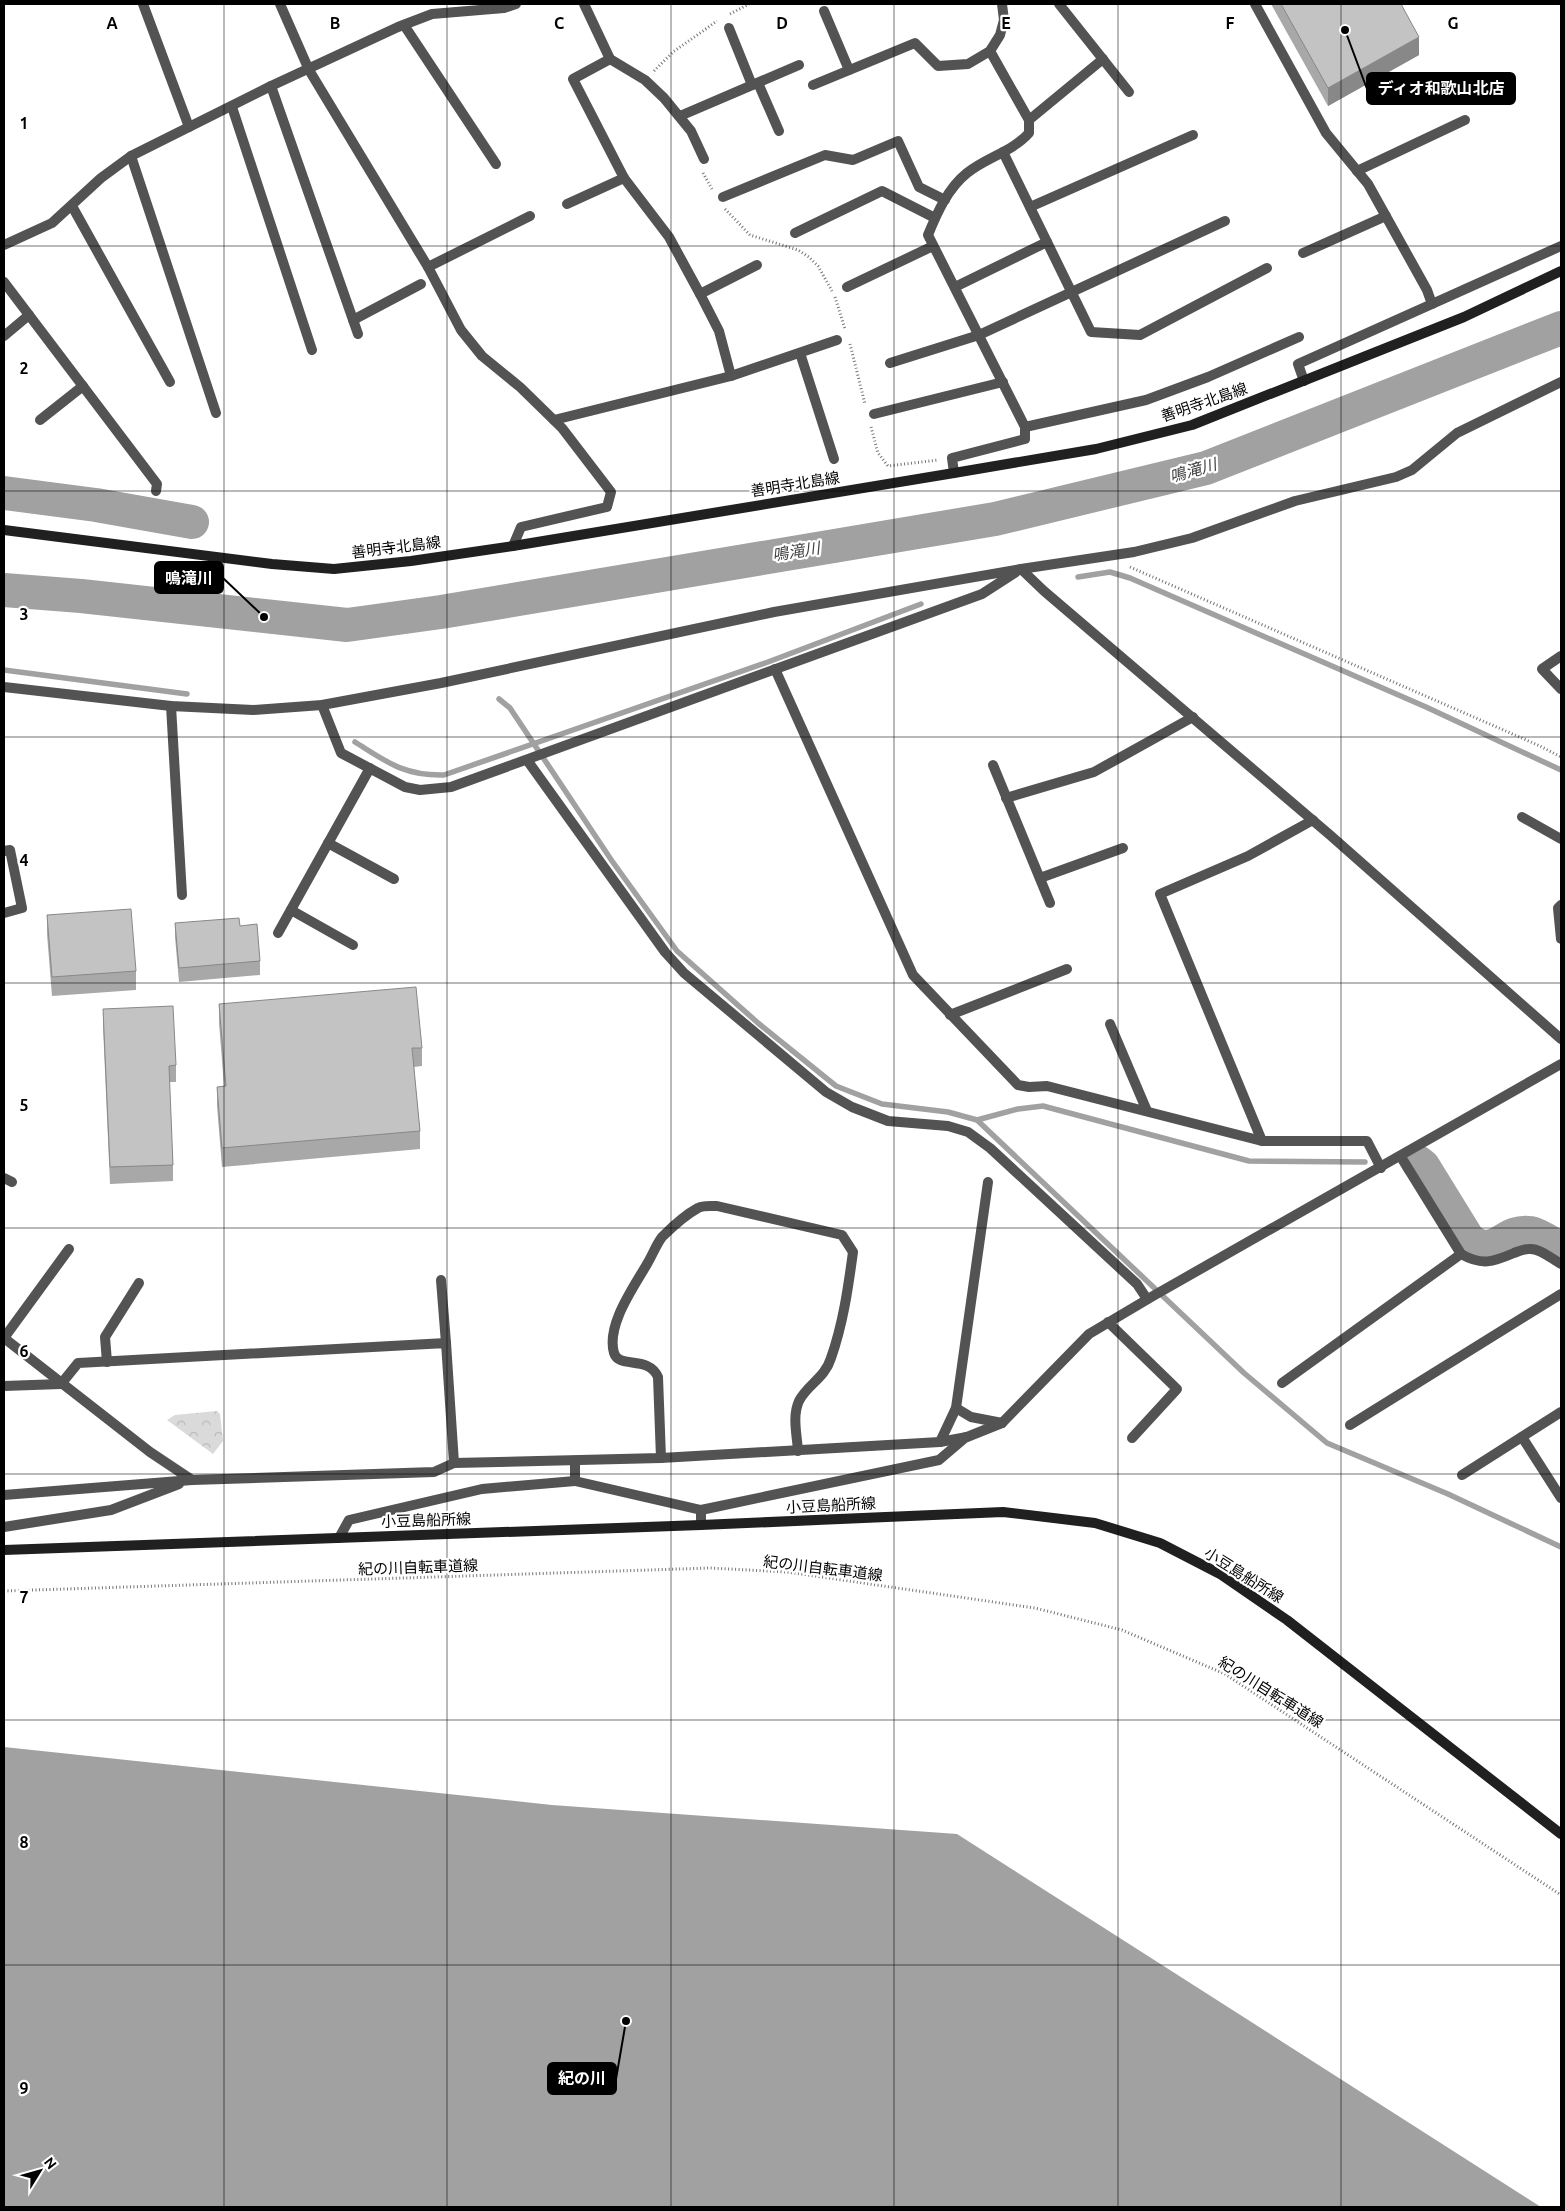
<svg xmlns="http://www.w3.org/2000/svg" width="1565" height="2211" font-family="Ubuntu,'Noto Sans JP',sans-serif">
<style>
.park{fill:url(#park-crowns)}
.water{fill:#a1a1a1}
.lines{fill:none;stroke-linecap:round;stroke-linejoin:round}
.stream{stroke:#a1a1a1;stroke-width:5.5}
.river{stroke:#a1a1a1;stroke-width:34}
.path{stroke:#757575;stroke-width:3;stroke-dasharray:1 2.5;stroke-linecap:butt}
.minor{stroke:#535353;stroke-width:10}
.secondary{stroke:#202020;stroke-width:10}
.wall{fill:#a8a8a8}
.shaded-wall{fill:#888}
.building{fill:#c3c3c3;stroke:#888}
.grid{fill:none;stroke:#000;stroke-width:1;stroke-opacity:0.55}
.labels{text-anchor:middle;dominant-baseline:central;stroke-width:4.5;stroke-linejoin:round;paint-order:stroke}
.street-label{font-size:15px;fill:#000;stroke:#fff}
.water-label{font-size:16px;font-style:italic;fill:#424242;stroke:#fff}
.grid-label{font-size:16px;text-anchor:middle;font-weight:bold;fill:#000;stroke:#fff;stroke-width:4.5;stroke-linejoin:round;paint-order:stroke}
.leader{fill:none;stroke:#000;stroke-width:2}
.callout-dot{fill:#000;stroke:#fff;stroke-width:2}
.callout{fill:#000;stroke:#000;stroke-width:2}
.callout-label{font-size:16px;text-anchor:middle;font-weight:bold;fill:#fff}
</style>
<defs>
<pattern id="park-crowns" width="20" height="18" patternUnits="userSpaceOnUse" patternTransform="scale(1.25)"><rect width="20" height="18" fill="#dadada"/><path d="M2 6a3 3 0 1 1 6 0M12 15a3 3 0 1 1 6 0" fill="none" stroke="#b9b9b9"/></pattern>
</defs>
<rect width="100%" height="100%" fill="#fff"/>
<polygon class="park" points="217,1411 220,1414 223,1441 213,1454 167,1420 175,1415"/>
<polygon class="water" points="4,1747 552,1805 957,1834 1541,2207 4,2207"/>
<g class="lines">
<g class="stream">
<polyline points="1078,577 1110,572 1130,578 1426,707 1561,770"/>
<polyline points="4,670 187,694"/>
<polyline points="499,699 510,708 612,861 677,951 758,1023 836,1086 882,1104 948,1112 977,1120 1244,1373 1327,1443 1448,1494 1561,1547"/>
<path d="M355 742C387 762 404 776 444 775L768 662 921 604"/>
<polyline points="977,1120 1018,1109 1043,1106 1249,1161 1365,1162"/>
</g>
<g class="river">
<polyline points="4,493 96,505 192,522"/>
<polyline points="4,590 81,596 347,625 441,612 995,519 1206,468 1561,328"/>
<path d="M1418 1162 1423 1166 1468 1239C1496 1261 1503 1229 1530 1233 1540 1235 1552 1244 1561 1249"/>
</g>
<g class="path">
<polyline points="730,14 749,4"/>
<polyline points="654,71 673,52 717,21"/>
<polyline points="703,173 712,189"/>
<polyline points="725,209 750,235 798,250 809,257 818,266 832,291"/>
<polyline points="835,297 845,329"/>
<polyline points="850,344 865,404"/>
<polyline points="871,427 878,453 888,466 938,460"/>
<polyline points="1130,567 1540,746 1561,757"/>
<polyline points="4,1591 710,1568 787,1572 1035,1608 1122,1630 1225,1674 1561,1895"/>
</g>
<g class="minor">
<polyline points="143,4 189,127"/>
<polyline points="280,4 309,70 428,267 461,330 482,356 520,387 562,428 611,492 607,507 521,527 513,546"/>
<polyline points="584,4 610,59 645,80 664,98 691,131 704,159"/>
<polyline points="1059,4 1129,92"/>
<polyline points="1255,4 1326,133 1368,184 1427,290 1432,304 1298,364 1304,381"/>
<polyline points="824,11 849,70"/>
<polyline points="404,25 496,164"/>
<polyline points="729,28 752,85"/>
<polyline points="610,59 573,79 624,178 669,237 700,294 719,331 731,376"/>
<polyline points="758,83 779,131"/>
<polyline points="813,85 915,43 938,66 968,64 990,51 1000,35 1004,20 1002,4"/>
<polyline points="271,86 358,334"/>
<polyline points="232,107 312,350"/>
<polyline points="680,116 799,65"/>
<polyline points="1029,120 1103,59"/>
<polyline points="1003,152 1091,332 1140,335 1267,268"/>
<polyline points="131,156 216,413"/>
<polyline points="1357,171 1465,120"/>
<polyline points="723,197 825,155 853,160 898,141 919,187 945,200"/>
<polyline points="567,204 624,178"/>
<polyline points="72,206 170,382"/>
<polyline points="1030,207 1193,135"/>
<polyline points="795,233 882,191 935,218"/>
<polyline points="4,245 52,223 101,178 131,156 271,86 398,27 432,14 504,8 516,4"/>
<polyline points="1303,253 1386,216"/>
<polyline points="428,267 530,216"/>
<polyline points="4,282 157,484 156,491"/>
<polyline points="847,287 933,246"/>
<polyline points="955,287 1047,242"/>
<polyline points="700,294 757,265"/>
<polyline points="1432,304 1561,246"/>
<polyline points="353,320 421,284"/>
<polyline points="4,336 29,315"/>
<polyline points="800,353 834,459"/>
<polyline points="890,363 979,335 1225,221"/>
<polyline points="874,414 1003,382"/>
<polyline points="40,420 83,386"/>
<polyline points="554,420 731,376 837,340"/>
<polyline points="1025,427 1146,400 1208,377 1299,337"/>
<path d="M954 473 952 458 1025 439V427L928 235C937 213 948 188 967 173 987 157 1012 152 1029 133V120L990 51"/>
<polyline points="1021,569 1044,591 1330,835 1561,1039"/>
<polyline points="1561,656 1542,669 1561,689"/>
<polyline points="775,669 913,975 1018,1085 1029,1087 1047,1086 1262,1141 1367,1141 1381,1168"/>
<polyline points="4,687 171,706 253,710 322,705 441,683 774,612 1021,569 1134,552 1192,538 1295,501 1396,477 1412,470 1457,433 1561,382"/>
<polyline points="322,705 341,753 405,787 420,790 451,787 982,594 1016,572"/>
<polyline points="171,706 182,895"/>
<polyline points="527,760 665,952 684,973 826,1092 852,1107 888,1121 948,1126 968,1132 990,1148 1137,1284 1147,1299"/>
<polyline points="993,765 1050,903"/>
<polyline points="1006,798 1094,772 1193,717"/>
<polyline points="1522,817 1561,839"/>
<polyline points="328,843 394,879"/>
<polyline points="4,851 10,850 22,908 4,913"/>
<polyline points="1040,878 1123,848"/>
<polyline points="1561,905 1558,908 1561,939"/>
<polyline points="291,910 353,945"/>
<polyline points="278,933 370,768"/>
<polyline points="950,1015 1067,969"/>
<polyline points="1110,1024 1147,1111"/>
<polyline points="1262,1141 1160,894 1248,856 1313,820"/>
<path d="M1401 1157 1461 1254C1482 1266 1493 1262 1514 1253 1519 1251 1524 1249 1529 1249 1540 1248 1552 1259 1561 1264"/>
<polyline points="4,1178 12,1182"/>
<polyline points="441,1280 446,1343"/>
<polyline points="1108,1322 1177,1389 1132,1438"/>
<polyline points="4,1338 150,1452 192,1480"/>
<polyline points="4,1338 69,1249"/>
<polyline points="107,1362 105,1337 139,1283"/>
<polyline points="1282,1383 1461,1254"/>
<polyline points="4,1386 61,1384 78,1363 446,1343 454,1463"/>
<polyline points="956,1408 971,1417 1002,1423"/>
<polyline points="1350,1425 1561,1294"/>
<polyline points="1522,1437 1561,1498"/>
<polyline points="940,1442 956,1408 988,1182"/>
<path d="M661 1458 658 1377C648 1355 619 1369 614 1353 606 1325 634 1287 647 1264 652 1256 656 1245 662 1237 672 1227 685 1215 698 1208 703 1205 711 1206 717 1206L842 1235 853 1252C848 1289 843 1324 831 1358 825 1378 807 1385 799 1401 792 1416 797 1435 798 1451"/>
<polyline points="575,1462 575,1481 701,1510"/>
<polyline points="1462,1475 1561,1412"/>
<polyline points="4,1495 192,1480 434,1472 454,1463 661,1458 940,1442 967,1437 1002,1423 1089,1334 1153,1296 1561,1064"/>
<polyline points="701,1525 701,1510 939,1460 966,1437"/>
<polyline points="4,1527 111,1510 179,1484"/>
<polyline points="339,1538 349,1520 482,1489 575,1481"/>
</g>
<g class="secondary">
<polyline points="4,530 272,564 334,569 411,561 513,546 954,473 1096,449 1192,425 1464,317 1561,271"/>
<polyline points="4,1550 701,1525 1003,1512 1095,1523 1160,1543 1220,1574 1287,1620 1561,1834"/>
</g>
</g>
<g class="wall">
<polygon points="1271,4 1401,4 1419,55 1328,106"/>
<polygon points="47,915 136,971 136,990 52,996 47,934"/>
<polygon points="175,923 240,926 260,961 260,975 179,982 175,937"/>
<polygon points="219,1004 422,1048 422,1066 414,1067 420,1131 420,1149 222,1167 217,1106 217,1087 224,1086 219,1023"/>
<polygon points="103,1009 176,1065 176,1082 169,1082 173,1165 173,1181 110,1184 103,1026"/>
</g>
<polygon class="shaded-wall" points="1419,37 1419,55 1328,106 1328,88"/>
<g class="building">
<polygon points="1281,4 1401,4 1419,37 1328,88"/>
<polygon points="131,909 136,971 52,977 47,915"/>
<polygon points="239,918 240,926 257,924 260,961 179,968 175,923"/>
<polygon points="416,987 422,1048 412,1048 420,1131 222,1148 217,1087 226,1086 219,1004"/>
<polygon points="173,1006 176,1065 169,1066 173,1165 110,1167 103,1009"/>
</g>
<path class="grid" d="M224 4V2207M447 4V2207M671 4V2207M894 4V2207M1118 4V2207M1341 4V2207M4 246H1561M4 491H1561M4 737H1561M4 983H1561M4 1228H1561M4 1474H1561M4 1720H1561M4 1965H1561"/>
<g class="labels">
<g class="street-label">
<text transform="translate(1204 402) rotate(-19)">善明寺北島線</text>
<text transform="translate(795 484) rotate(-9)">善明寺北島線</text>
<text transform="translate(396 547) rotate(-7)">善明寺北島線</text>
<text transform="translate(831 1505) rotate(-3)">小豆島船所線</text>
<text transform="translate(426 1520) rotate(-2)">小豆島船所線</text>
<text transform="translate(418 1567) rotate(-2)">紀の川自転車道線</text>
<text transform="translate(823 1568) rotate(7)">紀の川自転車道線</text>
<text transform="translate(1244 1575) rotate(32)">小豆島船所線</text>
<text transform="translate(1271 1692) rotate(32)">紀の川自転車道線</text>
</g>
<g class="water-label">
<text transform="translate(1193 470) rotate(-16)">鳴滝川</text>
<text transform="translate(796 551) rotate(-9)">鳴滝川</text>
</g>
</g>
<g class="grid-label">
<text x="112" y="29">A</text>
<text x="335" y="29">B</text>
<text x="559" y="29">C</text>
<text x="782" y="29">D</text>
<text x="1006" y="29">E</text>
<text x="1230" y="29">F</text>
<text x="1453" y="29">G</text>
<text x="24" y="129">1</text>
<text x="24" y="374">2</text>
<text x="24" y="620">3</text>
<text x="24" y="866">4</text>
<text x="24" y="1111">5</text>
<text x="24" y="1357">6</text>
<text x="24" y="1603">7</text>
<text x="24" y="1848">8</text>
<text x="24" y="2094">9</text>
</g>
<path class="leader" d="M1345 30L1367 89M264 617L223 578M626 2021L616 2079"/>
<g class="callout-dot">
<circle cx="1345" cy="30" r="5"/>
<circle cx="264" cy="617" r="5"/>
<circle cx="626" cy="2021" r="5"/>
</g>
<g class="callout">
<rect x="1367" y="73" width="148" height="31" rx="5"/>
<rect x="155" y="562" width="68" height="31" rx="5"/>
<rect x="548" y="2063" width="68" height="31" rx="5"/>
</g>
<g class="callout-label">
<text x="1441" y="94">ディオ和歌山北店</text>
<text x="189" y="584">鳴滝川</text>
<text x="582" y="2084">紀の川</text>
</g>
<rect width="1565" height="2211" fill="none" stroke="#000000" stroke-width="10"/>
<g transform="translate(40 2171) rotate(53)" stroke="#ffffff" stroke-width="4" paint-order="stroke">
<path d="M0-4L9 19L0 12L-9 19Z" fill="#000000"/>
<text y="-8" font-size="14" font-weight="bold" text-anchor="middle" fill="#000000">N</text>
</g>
</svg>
